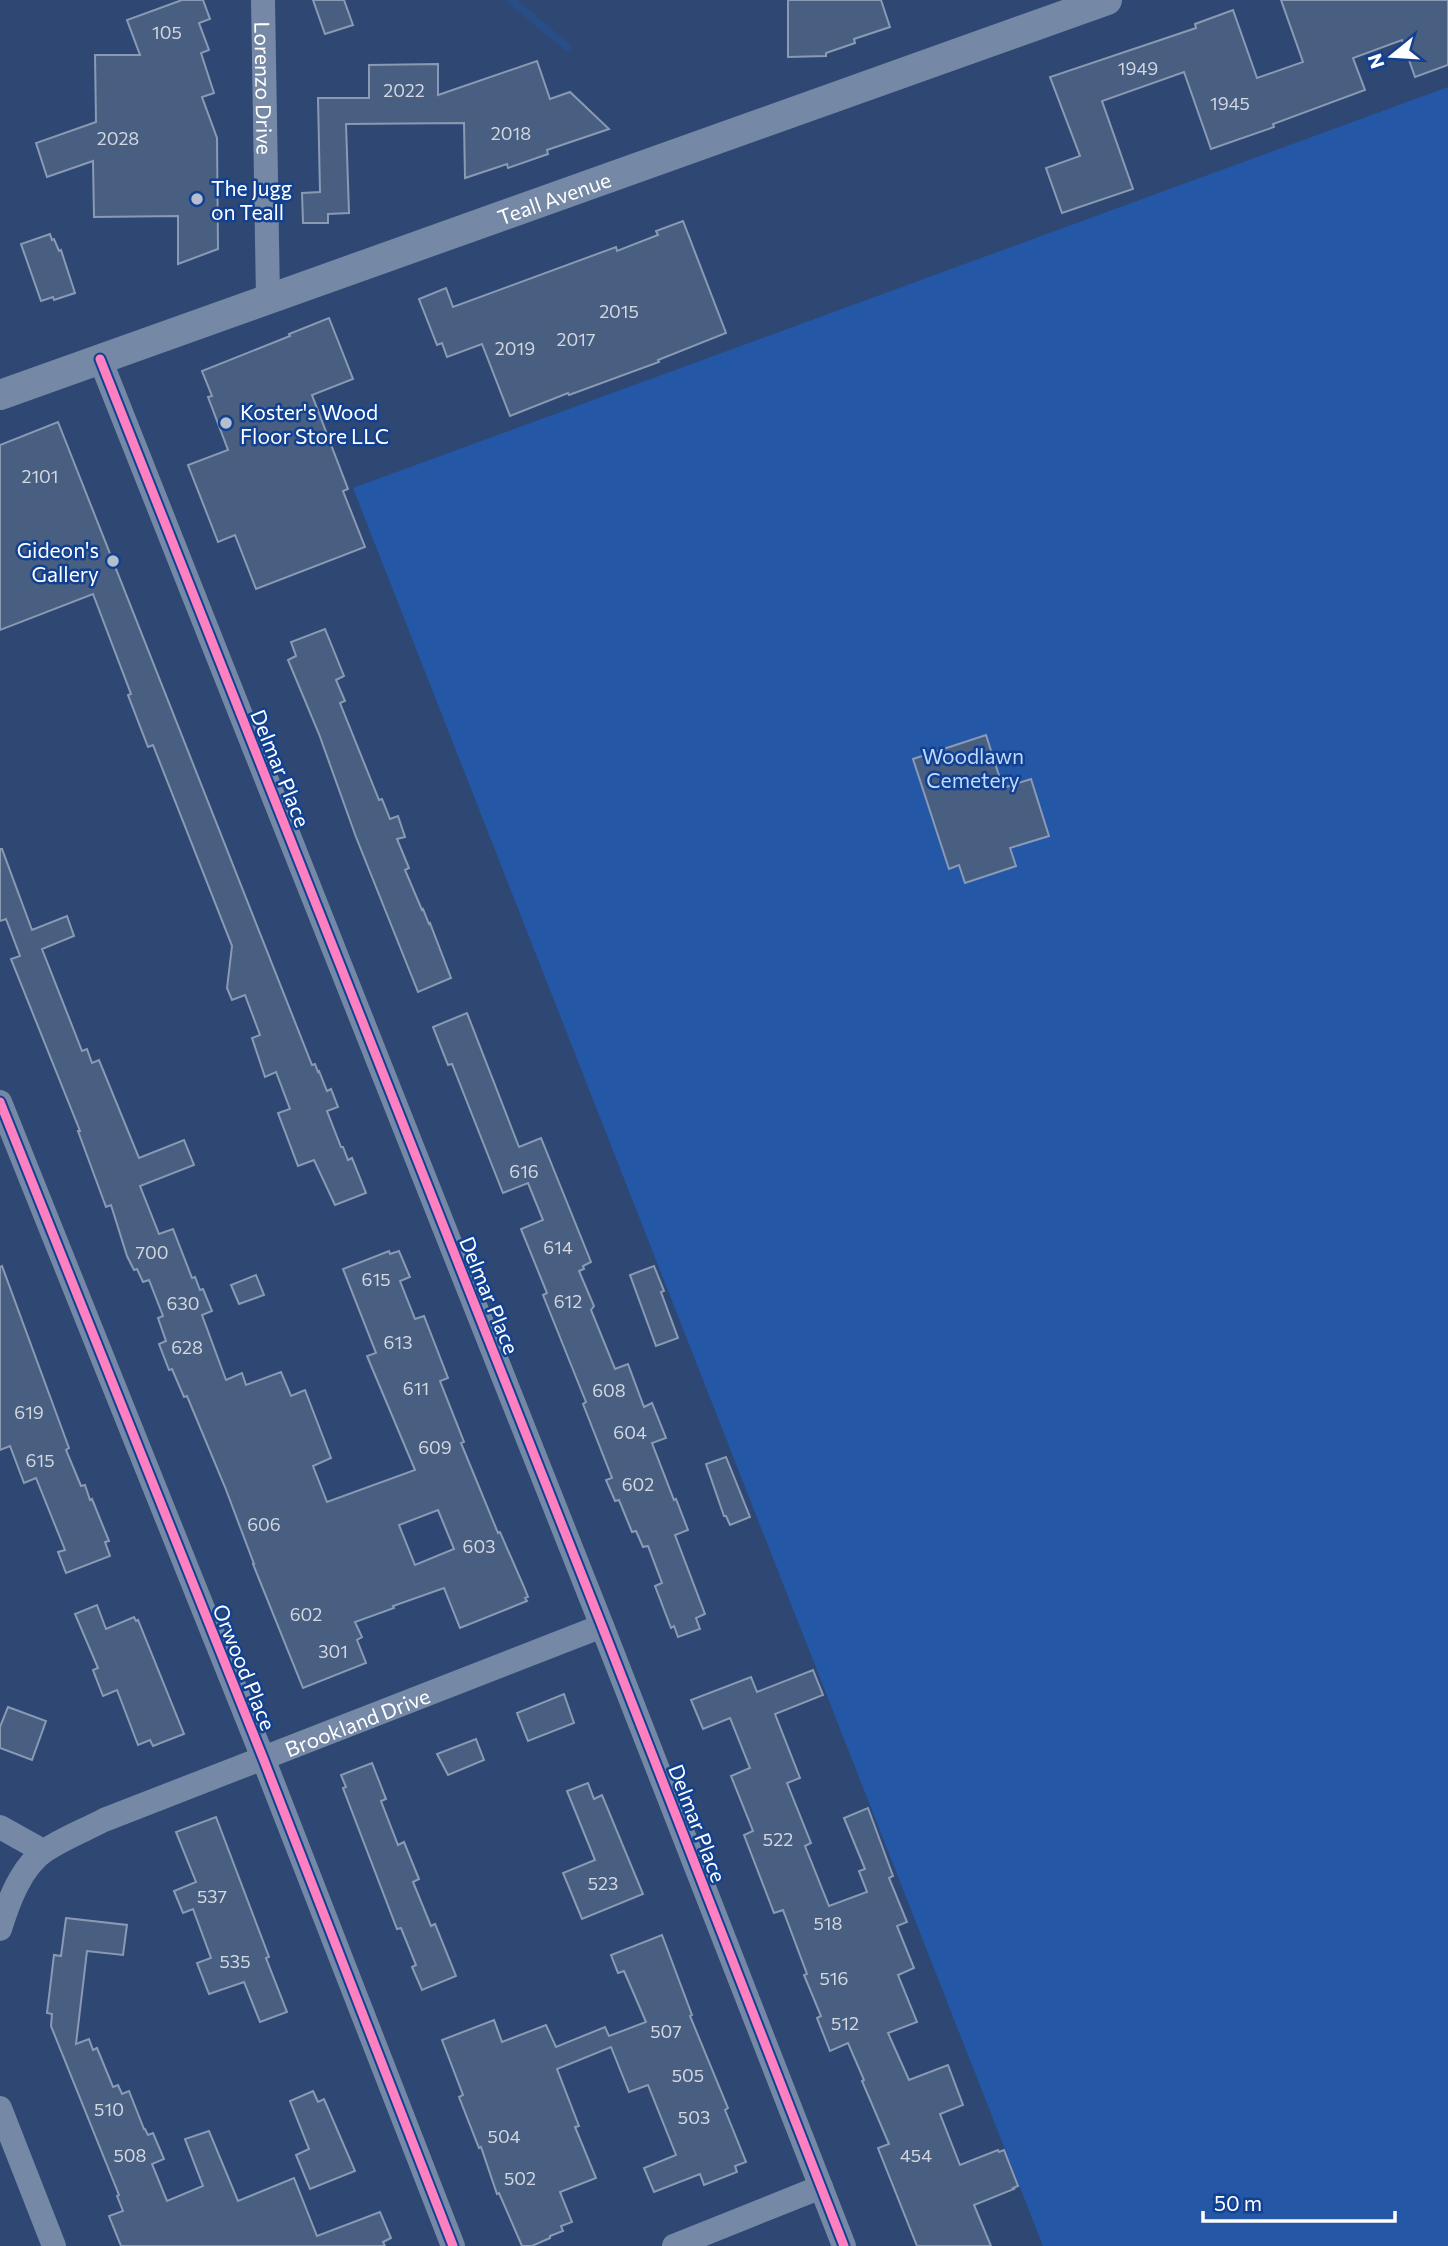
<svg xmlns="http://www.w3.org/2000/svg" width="1448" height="2246" font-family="Commissioner,sans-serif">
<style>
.green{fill:#2458a7}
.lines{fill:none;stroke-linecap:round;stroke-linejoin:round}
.stream{stroke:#294d86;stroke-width:8}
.building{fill:#495f81;stroke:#8a9ab4;stroke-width:2;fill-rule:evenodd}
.minor{stroke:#7589a6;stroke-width:24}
.tertiary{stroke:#7589a6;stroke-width:30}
.cycleway-casing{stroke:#114190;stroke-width:13}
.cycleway{stroke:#ff80c0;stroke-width:9}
.poi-dot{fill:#b6bfce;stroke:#114190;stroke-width:2.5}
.labels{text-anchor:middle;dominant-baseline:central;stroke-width:5;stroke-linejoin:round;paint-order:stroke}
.number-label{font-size:18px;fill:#d2d7e0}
.street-label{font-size:21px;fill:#fff;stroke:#114190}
.poi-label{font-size:21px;fill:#fff;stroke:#114190;text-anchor:start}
.park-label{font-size:21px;fill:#c2dafd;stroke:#114190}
</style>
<rect width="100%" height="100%" fill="#2e4873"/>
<polygon class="green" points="1448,87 1448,2246 1043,2246 353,488"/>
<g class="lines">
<polyline class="stream" points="511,0 567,47"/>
</g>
<g class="building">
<polygon points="182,0 203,0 210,19 199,23 209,50 201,53 214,93 202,97 217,138 218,249 178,264 178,216 94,217 93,161 47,177 36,143 96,122 95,55 140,55 127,20"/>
<polygon points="313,0 344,0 353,25 325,34"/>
<polygon points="788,0 881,0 890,27 854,39 855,43 826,53 826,56 788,57"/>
<polygon points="1281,0 1448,0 1448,65 1415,77 1402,40 1353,58 1365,90 1273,124 1274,127 1211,149 1184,72 1102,101 1133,189 1062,213 1046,168 1080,156 1050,77 1196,28 1195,24 1233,10 1257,78 1303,62"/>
<polygon points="537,61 550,99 570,92 609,129 547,150 548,154 508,168 507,164 465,178 464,123 346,124 349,213 328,214 328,223 303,223 302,193 320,192 318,98 369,98 369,65 438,64 438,95"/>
<polygon points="683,221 726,333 658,360 659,362 569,395 568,393 510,416 482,344 447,357 442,343 437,345 419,299 446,288 453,307 616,247 617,251 658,235 656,231"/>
<polygon points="50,234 52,240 54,239 59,251 61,250 75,293 54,300 53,297 41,301 21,244"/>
<polygon points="329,318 353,379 312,395 348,489 343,491 365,547 256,589 235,535 218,542 188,465 228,450 208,397 212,396 202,371 290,336 289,334"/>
<polygon points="58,422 312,1065 315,1064 318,1072 319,1071 327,1091 331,1089 338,1107 327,1111 341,1147 343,1147 348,1160 352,1158 366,1193 335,1205 314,1160 298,1166 278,1113 290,1109 276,1072 265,1077 252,1038 260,1035 245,995 232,1000 227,988 232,946 153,745 148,747 128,695 131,694 93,594 0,630 0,445"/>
<polygon points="325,629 344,676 336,680 345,701 340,703 379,800 382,799 390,819 398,816 405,837 397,839 409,868 405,870 422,910 423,909 429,924 430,923 451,978 418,992 356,837 319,734 288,660 296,656 291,642"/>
<polygon points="986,735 1003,788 1031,779 1049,836 1010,848 1016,866 965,883 959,865 949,869 913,759"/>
<path d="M0 849H2L32 930 67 916 74 936 42 949 82 1051 87 1049 92 1063 99 1060 139 1158 184 1140 194 1165 140 1186 159 1234 173 1229 192 1278 195 1277 200 1290 203 1289 212 1311 202 1315 226 1380 242 1373 246 1385 281 1372 291 1396 305 1390 331 1458 313 1466 327 1502 415 1470 367 1356 376 1353 343 1269 389 1251 390 1254 399 1251 410 1277 400 1281 415 1319 424 1316 448 1378 440 1381 464 1442 461 1443 498 1533 500 1532 524 1587 528 1597 525 1598 527 1601 460 1628 444 1588 393 1606 394 1608 355 1622 362 1637 357 1640 366 1663 303 1688 253 1564H254L225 1487 187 1396 184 1397 172 1369 169 1370 159 1344 166 1341 158 1318 163 1316 149 1280 143 1282 137 1269 134 1270 127 1256 111 1205 106 1207 78 1131H80L11 959 20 956 6 919 0 921ZM438 1510 454 1549 415 1565 399 1525Z"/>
<polygon points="467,1013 519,1147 541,1138 591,1262 583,1266 584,1269 579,1271 594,1306 591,1310 615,1369 628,1364 644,1407 652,1403 666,1438 652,1443 674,1500 676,1499 688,1530 675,1535 705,1614 696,1618 700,1629 678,1637 674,1626 671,1628 655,1586 662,1583 648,1546 643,1547 636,1531 632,1532 619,1500 615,1501 606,1480 612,1478 583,1404 586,1402 543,1295 547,1293 521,1229 543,1220 528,1183 503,1193 452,1064 448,1065 433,1027"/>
<polygon points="2,1266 69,1448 66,1450 81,1486 85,1485 90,1500 92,1499 109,1541 105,1542 110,1556 66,1573 58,1552 65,1550 36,1478 24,1483 10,1446 0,1450 0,1267"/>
<polygon points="654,1266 664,1291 661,1292 678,1338 656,1346 630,1275"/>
<polygon points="256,1275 264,1295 239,1304 231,1285"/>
<polygon points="726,1457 750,1517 730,1525 726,1516 724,1516 706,1464"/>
<polygon points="97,1605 106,1629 134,1617 136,1621 138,1620 184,1734 153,1746 150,1740 138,1745 117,1690 103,1696 93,1670 98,1668 75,1614"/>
<polygon points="813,1670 823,1695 775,1714 800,1778 787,1783 811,1843 805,1846 829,1906 867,1892 859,1871 865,1869 844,1818 868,1808 893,1876 889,1878 907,1922 897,1926 914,1968 898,1975 917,2022 888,2033 909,2080 948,2065 963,2105 940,2114 960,2165 998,2150 999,2152 1004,2150 1018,2186 1013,2188 1014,2189 974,2205 991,2246 917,2246 878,2148 889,2144 862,2081 864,2080 848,2043 830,2051 817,2018 821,2016 804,1975 807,1974 783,1910 774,1913 744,1835 753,1831 731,1776 750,1768 730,1718 703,1729 691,1700 751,1677 757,1692"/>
<polygon points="564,1694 574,1723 528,1741 517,1713"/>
<polygon points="8,1707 46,1721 32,1760 0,1748 0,1727"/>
<polygon points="476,1739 484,1760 448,1775 437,1754"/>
<polygon points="372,1763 386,1799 381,1801 398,1845 404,1842 419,1879 413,1882 431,1926 435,1924 456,1976 422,1990 412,1967 416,1965 401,1928 397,1929 343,1788 346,1787 341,1775"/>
<polygon points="588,1783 594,1799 602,1795 643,1894 582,1919 563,1873 595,1860 567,1791"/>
<polygon points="216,1817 269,1957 266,1958 287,2012 260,2022 244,1982 209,1994 197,1963 211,1958 193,1909 183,1913 174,1891 196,1882 176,1832"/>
<polygon points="66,1918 127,1925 123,1955 87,1951 76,2044 89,2039 93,2050 97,2048 113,2087 118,2085 122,2094 129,2091 144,2129 145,2129 148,2135 153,2133 164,2159 152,2164 167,2201 203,2186 185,2139 209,2131 238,2201 294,2178 317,2236 380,2212 391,2238 383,2242 385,2246 121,2246 109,2216 123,2211 117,2196 119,2195 51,2026 52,2014 47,2013 54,1955 61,1956"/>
<polygon points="662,1935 692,2015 690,2016 728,2108 725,2110 746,2162 735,2166 737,2172 704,2185 700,2174 654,2192 644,2168 676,2155 648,2085 629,2092 611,2047 557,2069 579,2126 575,2127 596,2178 560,2192 572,2222 561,2226 563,2231 550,2236 550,2238 532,2246 522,2246 499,2193 497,2194 481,2147 479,2148 459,2097 463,2095 442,2040 494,2020 502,2042 546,2025 556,2047 605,2027 609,2036 646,2022 624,1971 618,1973 611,1955"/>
<polygon points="313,2091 318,2102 324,2099 355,2171 310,2189 296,2155 309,2149 290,2101"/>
</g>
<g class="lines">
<g class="minor">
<path id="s1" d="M263 0 268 299"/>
<polyline points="100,359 602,1626 844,2246"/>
<polyline points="0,1102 263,1758 453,2246"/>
<polyline points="0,1827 43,1851"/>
<path id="s2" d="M0 1929C8 1903 21 1866 46 1850 64 1838 85 1830 104 1820L602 1626"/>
<polyline points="0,2108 54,2246"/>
<polyline points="674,2246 821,2187"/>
</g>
<path class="tertiary" id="s3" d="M0 395 1107 0"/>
<g class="cycleway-casing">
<g id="cycleway">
<polyline points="100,359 602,1626 844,2246"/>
<polyline points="0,1102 263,1758 453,2246"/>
</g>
</g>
<use href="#cycleway" class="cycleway"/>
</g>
<g class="poi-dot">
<circle cx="197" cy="199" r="7"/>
<circle cx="226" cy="423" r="7"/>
<circle cx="113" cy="561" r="7"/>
</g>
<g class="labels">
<g class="number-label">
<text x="167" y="32">105</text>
<text x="1138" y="68">1949</text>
<text x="404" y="90">2022</text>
<text x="1230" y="103">1945</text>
<text x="511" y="133">2018</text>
<text x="118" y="138">2028</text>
<text x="619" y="311">2015</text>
<text x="576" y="339">2017</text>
<text x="515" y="348">2019</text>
<text x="40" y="476">2101</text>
<text x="524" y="1171">616</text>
<text x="558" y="1247">614</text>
<text x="152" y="1252">700</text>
<text x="376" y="1279">615</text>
<text x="568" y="1301">612</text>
<text x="183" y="1303">630</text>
<text x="398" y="1342">613</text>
<text x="187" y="1347">628</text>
<text x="416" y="1388">611</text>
<text x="609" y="1390">608</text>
<text x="29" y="1412">619</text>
<text x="630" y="1432">604</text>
<text x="435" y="1447">609</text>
<text x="40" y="1460">615</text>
<text x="638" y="1484">602</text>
<text x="264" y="1524">606</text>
<text x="479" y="1546">603</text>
<text x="306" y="1614">602</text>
<text x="333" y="1651">301</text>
<text x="778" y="1839">522</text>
<text x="603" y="1883">523</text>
<text x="212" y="1896">537</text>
<text x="828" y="1923">518</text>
<text x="235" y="1961">535</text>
<text x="834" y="1978">516</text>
<text x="845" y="2023">512</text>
<text x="666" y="2031">507</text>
<text x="688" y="2075">505</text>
<text x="109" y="2109">510</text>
<text x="694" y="2117">503</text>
<text x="504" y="2136">504</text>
<text x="130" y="2155">508</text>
<text x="916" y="2155">454</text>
<text x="520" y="2178">502</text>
</g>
<g class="street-label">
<text stroke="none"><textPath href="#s1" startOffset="88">Lorenzo Drive</textPath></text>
<text stroke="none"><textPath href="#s3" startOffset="588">Teall Avenue</textPath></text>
<text transform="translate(281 768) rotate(68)">Delmar Place</text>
<text transform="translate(490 1295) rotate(68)">Delmar Place</text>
<text transform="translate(245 1667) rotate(68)">Orwood Place</text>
<text stroke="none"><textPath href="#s2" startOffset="430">Brookland Drive</textPath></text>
<text transform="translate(698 1823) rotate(69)">Delmar Place</text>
</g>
<g class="poi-label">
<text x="211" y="187">The Jugg<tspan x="211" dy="24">on Teall</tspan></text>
<text x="240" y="411">Koster's Wood<tspan x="240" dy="24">Floor Store LLC</tspan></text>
<text x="99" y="549" text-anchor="end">Gideon's<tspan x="99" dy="24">Gallery</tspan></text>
</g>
<g class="park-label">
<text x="973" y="755">Woodlawn<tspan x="973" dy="24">Cemetery</tspan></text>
</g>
</g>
<g transform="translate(1392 56) rotate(252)" stroke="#114190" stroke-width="5" paint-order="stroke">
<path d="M0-5L12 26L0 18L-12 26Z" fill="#ffffff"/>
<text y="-10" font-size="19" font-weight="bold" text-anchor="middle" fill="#ffffff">N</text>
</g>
<path d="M1203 2211v10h192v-10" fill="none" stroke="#ffffff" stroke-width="3.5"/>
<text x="1214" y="2211" font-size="21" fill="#ffffff" stroke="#114190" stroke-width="5" paint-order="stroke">50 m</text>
</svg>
